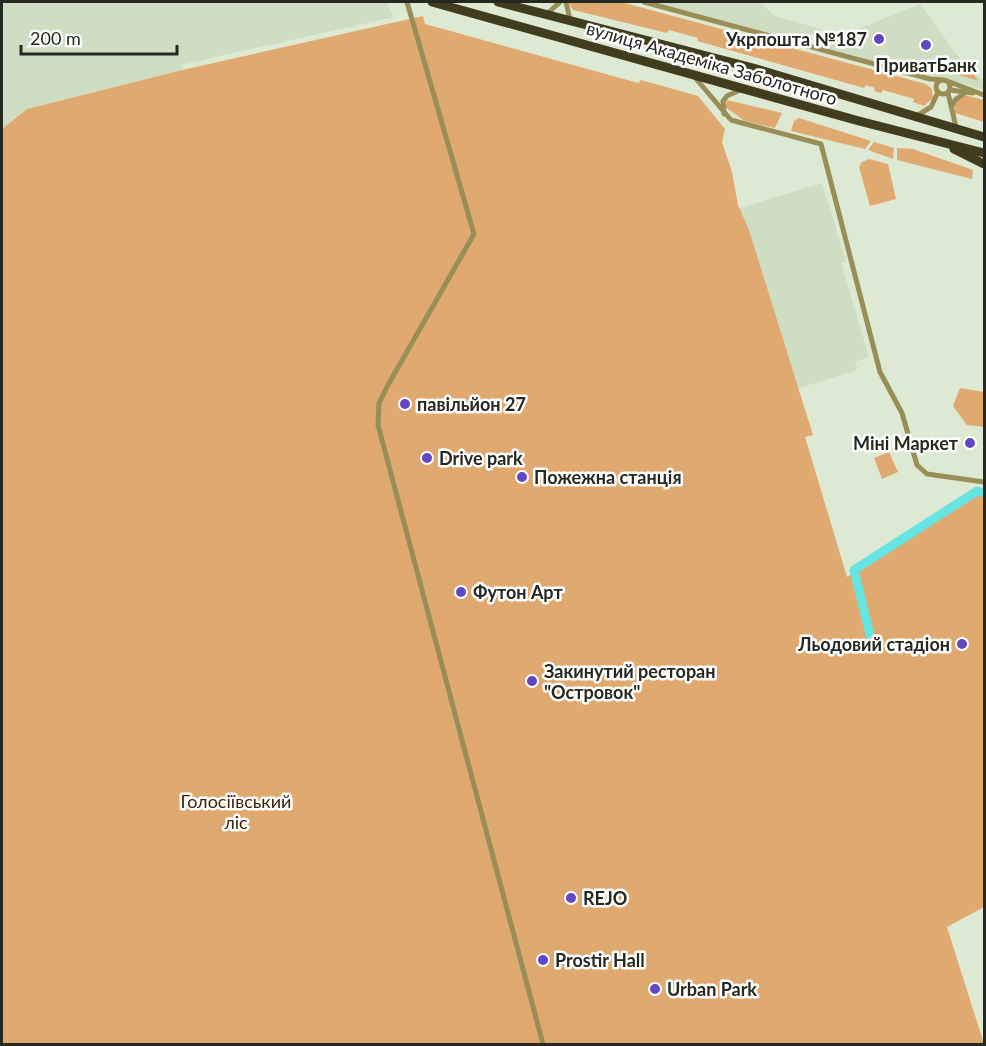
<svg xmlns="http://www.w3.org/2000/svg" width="986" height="1046" font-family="Lato,sans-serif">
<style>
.built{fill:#cfdec3}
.green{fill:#e0a970}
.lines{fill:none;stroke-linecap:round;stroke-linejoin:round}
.river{stroke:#65e4e2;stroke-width:9}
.minor{stroke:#998e56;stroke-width:5}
.trunk{stroke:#423c1e;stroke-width:9}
.poi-dot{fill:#6347c0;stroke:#fff;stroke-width:2}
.labels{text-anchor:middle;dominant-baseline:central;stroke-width:5;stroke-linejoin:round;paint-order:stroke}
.poi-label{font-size:18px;font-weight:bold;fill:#252921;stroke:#fff;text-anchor:start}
.street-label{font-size:18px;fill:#252921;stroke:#fff}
.park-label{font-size:18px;fill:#3d2405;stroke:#fff}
</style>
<rect width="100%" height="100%" fill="#dee9d4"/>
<g class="built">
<polygon points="2,2 387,2 394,17 181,65 182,70 27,109 2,129"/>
<polygon points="647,2 759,2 775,16 821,29 820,33 810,34 803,43"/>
<polygon points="920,4 956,54 984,81 983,90 818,47 820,39 858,29"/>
<polygon points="822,183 846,261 841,263 869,357 855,362 857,370 793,390 737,209"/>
</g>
<g class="green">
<polygon points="568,2 621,2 926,84 932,89 933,98 924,106 913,102 914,99 883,90 881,93 874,91 875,88 866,85 864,88 697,41 698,38 669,30 667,33 573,10"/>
<polygon points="423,16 425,24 638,83 641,80 698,96 725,129 722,142 732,172 738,205 749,230 813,435 805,437 847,577 978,493 984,494 984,907 947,927 984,1044 2,1044 2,129 27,109 182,70"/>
<polygon points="959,59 979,81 941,70"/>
<polygon points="964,95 984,100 984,122 955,113 955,102"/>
<polygon points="727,100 782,113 775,128 745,121 725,107"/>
<polygon points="799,118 871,141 865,149 791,131 794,121"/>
<polygon points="874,142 894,148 893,159 868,150"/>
<polygon points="897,148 913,149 973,170 972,179 897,160"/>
<polygon points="869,159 888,164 896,199 870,206 859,167 862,162"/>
<polygon points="960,388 984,392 984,431 984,427 967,425 953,406"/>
<polygon points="889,452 898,472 882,479 874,458"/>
</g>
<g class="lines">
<polyline class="river" points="871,639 854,570 977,491 984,493"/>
<g class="minor">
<polyline points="407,2 474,234 388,385 379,403 378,425 543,1044"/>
<polyline points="566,2 570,20"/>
<polyline points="644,2 930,79 942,80"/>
<polyline points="547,14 560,2"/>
<polyline points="692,74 731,120 821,144 880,372 902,413 917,465 927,474 984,482"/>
<circle cx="943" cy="87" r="7"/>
<polyline points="947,81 984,95"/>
<polyline points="950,90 973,93"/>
<polyline points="948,93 956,127"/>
<polyline points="952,106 955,100 966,92"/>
<polyline points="724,114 723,101 727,96 742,89"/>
<polyline points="918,115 931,107 938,92"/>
</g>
<g class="trunk">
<polyline points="432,2 859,121 984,153"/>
<polyline points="498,2 753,68 984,137"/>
<polyline points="954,149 984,164"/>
</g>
</g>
<g class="poi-dot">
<circle cx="879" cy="39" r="6"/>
<circle cx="926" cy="45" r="6"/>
<circle cx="405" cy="404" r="6"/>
<circle cx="970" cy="443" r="6"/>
<circle cx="427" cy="458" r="6"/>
<circle cx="522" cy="477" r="6"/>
<circle cx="461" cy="592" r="6"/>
<circle cx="962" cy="644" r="6"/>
<circle cx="532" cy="681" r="6"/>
<circle cx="571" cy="898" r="6"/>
<circle cx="543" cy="960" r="6"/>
<circle cx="655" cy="989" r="6"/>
</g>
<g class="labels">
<g class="poi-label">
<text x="867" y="39" text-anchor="end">Укрпошта №187</text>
<text x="926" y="65" text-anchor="middle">ПриватБанк</text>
<text x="417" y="404">павільйон 27</text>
<text x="958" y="443" text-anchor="end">Міні Маркет</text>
<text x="439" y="458">Drive park</text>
<text x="534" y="477">Пожежна станція</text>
<text x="473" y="592">Футон Арт</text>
<text x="950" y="644" text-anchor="end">Льодовий стадіон</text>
<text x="544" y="671">Закинутий ресторан<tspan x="544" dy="21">"Островок"</tspan></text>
<text x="583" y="898">REJO</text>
<text x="555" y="960">Prostir Hall</text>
<text x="667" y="989">Urban Park</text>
</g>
<g class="street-label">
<text transform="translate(712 63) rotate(16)">вулиця Академіка Заболотного</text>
</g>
<g class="park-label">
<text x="236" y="801">Голосіївський<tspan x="236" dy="21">ліс</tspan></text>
</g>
</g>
<rect width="986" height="1046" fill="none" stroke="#252921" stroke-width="6"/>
<path d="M21 45v9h156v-9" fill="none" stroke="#252921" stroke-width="3"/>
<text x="30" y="45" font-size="18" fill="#252921" stroke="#ffffff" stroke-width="4.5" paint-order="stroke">200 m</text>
</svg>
